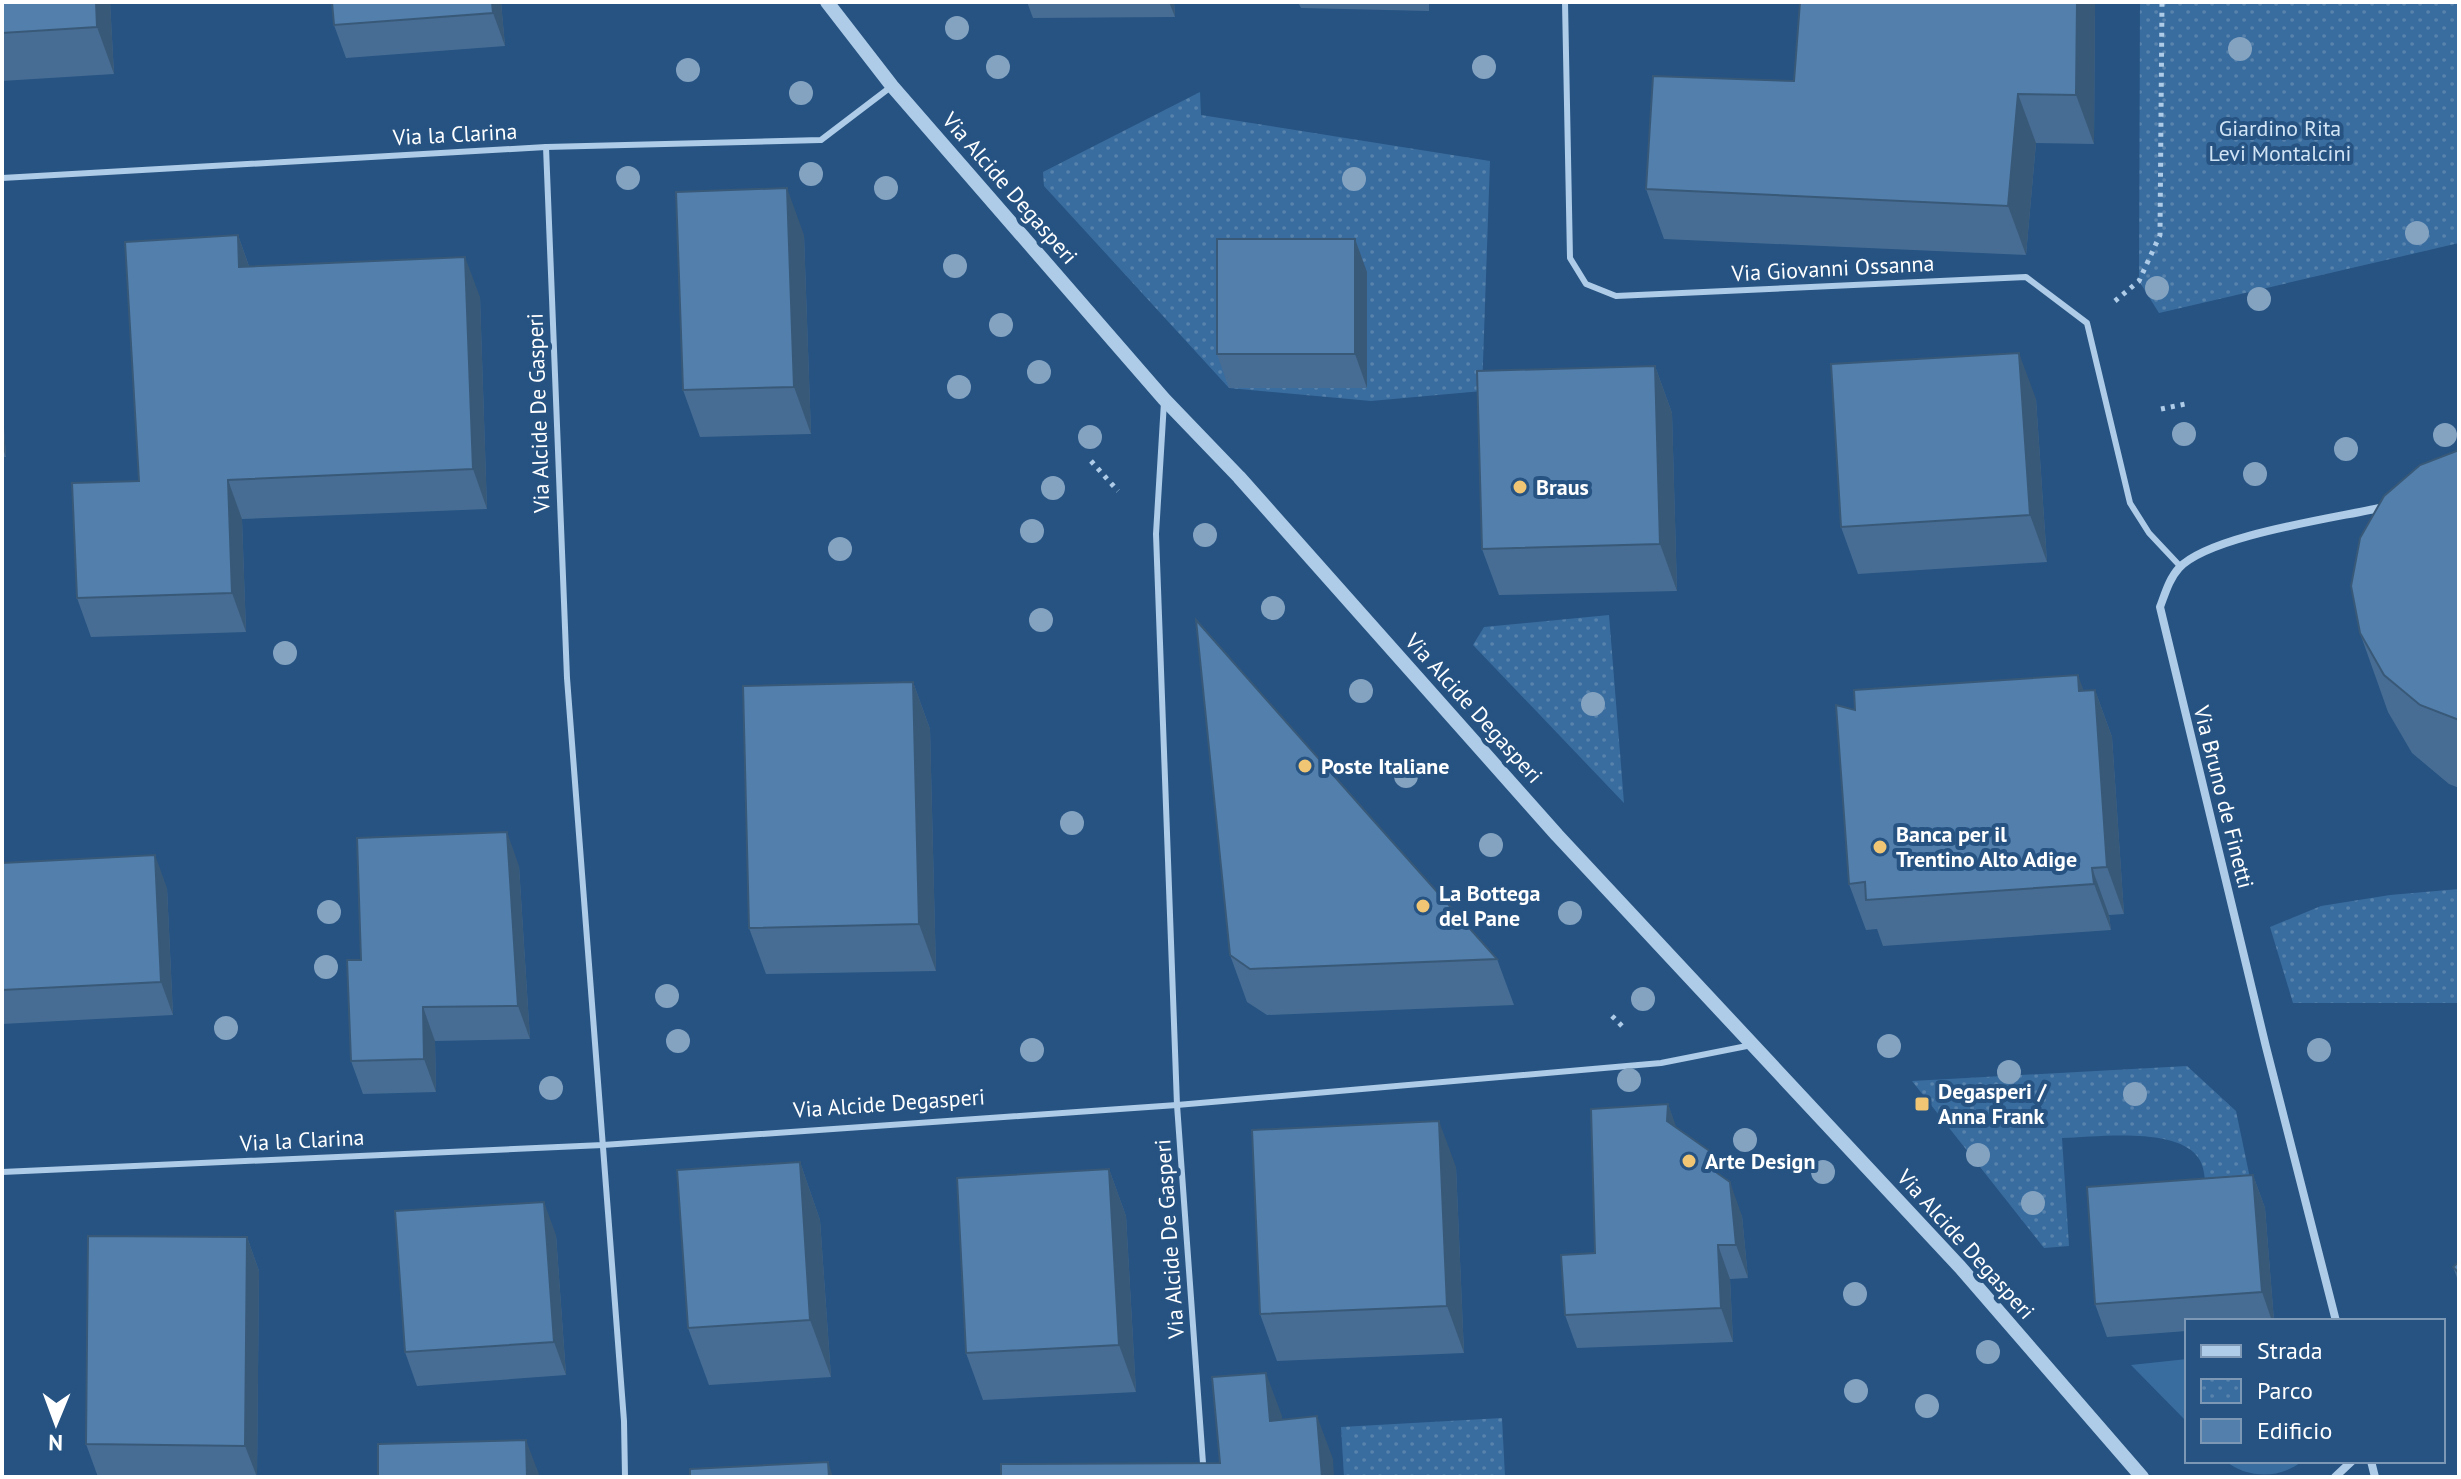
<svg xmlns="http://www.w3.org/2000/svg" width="2461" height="1479" font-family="'PT Sans',sans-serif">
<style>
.grass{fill:#3a6d9f}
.park{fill:url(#park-dots)}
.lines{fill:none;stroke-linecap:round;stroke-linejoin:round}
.path{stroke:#aecbe7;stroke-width:5;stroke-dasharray:4 6;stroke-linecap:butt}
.service{stroke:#aecbe7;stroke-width:6}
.minor{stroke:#aecbe7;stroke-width:8}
.tertiary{stroke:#aecbe7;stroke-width:14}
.tree{fill:#84a3c1}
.wall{fill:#476d94}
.shaded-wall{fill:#395978}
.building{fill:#527fac;stroke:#395978;stroke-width:2}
.poi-dot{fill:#f0c573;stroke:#265382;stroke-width:3}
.labels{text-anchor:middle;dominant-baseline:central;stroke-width:8;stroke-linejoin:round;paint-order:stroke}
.park-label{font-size:22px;fill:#d1e4f5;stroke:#265382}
.street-label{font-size:22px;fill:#fff;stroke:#265382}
.poi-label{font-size:22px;font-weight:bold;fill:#fff;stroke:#265382;text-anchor:start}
</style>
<defs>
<pattern id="park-dots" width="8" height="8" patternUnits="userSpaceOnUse" patternTransform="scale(2)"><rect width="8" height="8" fill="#3a6d9f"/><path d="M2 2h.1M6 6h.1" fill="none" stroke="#5883ad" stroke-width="1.8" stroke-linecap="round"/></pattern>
</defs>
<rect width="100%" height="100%" fill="#265382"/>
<g class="grass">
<polygon points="2187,1359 2187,1422 2131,1365"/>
<path d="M2226 1461H2302C2281 1479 2247 1479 2226 1461Z"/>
</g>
<g class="park">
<polygon points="2140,2 2459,2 2459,243 2159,313 2139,281"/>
<polygon points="1200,92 1201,115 1490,161 1482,391 1371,401 1229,388 1044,186 1043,172"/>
<polygon points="1609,615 1624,803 1473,645 1484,627"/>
<polygon points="2459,889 2459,1003 2293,1003 2270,927 2321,906 2390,895"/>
<path d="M2187 1066 2236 1111 2252 1188 2205 1180C2204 1172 2203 1163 2197 1156 2174 1127 2097 1137 2062 1138L2069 1246 2044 1248 1912 1081Z"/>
<polygon points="1502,1418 1505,1477 1344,1477 1341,1427"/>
</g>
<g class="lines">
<g class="path">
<polyline points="2115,301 2139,281 2160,235 2162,2"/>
<polyline points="2161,409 2190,403"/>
<polyline points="1091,461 1118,491"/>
<polyline points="1612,1016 1624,1028"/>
</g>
<g class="service">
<polyline points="1565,2 1570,258 1586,284 1616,296 2026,277 2087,323 2130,503 2149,533 2180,566"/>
<polyline points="546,147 567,678 624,1421 625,1477"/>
<polyline points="2,178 546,147 821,140 892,86"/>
<polyline points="1164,402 1156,534 1177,1105 1204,1477"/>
<polyline points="2,1172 603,1145 1177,1105 1661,1063 1752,1045"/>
</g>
<g class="minor">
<path d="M2336 1321 2266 1047 2160 607C2165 594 2169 579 2179 568 2210 535 2336 518 2384 507"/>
<polyline points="2371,1461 2375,1477"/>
<polyline points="2335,1477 2352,1461"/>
</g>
<polyline class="tertiary" points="827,2 892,86 1164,399 1239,477 1557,835 1960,1267 2142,1477"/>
</g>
<g class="tree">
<circle cx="957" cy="28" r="12"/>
<circle cx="2240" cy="49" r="12"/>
<circle cx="998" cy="67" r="12"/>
<circle cx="1484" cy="67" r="12"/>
<circle cx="688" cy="70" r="12"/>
<circle cx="801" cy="93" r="12"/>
<circle cx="811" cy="174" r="12"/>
<circle cx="628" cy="178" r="12"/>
<circle cx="1354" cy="179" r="12"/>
<circle cx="886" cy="188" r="12"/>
<circle cx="2417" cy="233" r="12"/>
<circle cx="955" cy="266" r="12"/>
<circle cx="2157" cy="288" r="12"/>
<circle cx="2259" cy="299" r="12"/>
<circle cx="1001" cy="325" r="12"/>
<circle cx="1039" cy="372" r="12"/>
<circle cx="959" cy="387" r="12"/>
<circle cx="2184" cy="434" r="12"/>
<circle cx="2445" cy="435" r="12"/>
<circle cx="1090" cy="437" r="12"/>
<circle cx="2346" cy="449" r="12"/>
<circle cx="2255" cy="474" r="12"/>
<circle cx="1053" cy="488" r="12"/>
<circle cx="1032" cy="531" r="12"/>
<circle cx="1205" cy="535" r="12"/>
<circle cx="840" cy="549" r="12"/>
<circle cx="1273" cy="608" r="12"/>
<circle cx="1041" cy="620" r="12"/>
<circle cx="285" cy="653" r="12"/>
<circle cx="1361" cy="691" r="12"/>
<circle cx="1593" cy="704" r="12"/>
<circle cx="1406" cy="776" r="12"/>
<circle cx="1072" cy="823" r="12"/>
<circle cx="1491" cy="845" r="12"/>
<circle cx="329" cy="912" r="12"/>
<circle cx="1570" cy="913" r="12"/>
<circle cx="326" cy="967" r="12"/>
<circle cx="667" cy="996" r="12"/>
<circle cx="1643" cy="999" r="12"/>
<circle cx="226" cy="1028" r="12"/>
<circle cx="678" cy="1041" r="12"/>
<circle cx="1889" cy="1046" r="12"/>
<circle cx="1032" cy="1050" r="12"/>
<circle cx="2319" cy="1050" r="12"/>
<circle cx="2009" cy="1072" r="12"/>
<circle cx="1629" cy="1080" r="12"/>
<circle cx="551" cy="1088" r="12"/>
<circle cx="2135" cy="1094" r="12"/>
<circle cx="1745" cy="1140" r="12"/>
<circle cx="1978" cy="1155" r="12"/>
<circle cx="1823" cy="1172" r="12"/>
<circle cx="2033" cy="1203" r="12"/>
<circle cx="1855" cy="1294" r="12"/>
<circle cx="1988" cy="1352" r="12"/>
<circle cx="1856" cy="1391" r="12"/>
<circle cx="1927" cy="1406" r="12"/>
</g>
<g class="wall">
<polygon points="2,2 110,2 114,74 2,81"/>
<polygon points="501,2 505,46 346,58 334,25"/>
<polygon points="1027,2 1174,2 1175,17 1033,18"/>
<polygon points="1298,2 1429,2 1429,11 1301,8"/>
<polygon points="1800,2 2095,2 2094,144 2036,143 2026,255 1664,239 1646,189 1794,81"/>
<polygon points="238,235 249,266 480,297 487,509 242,519 246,632 91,637 77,598 139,481"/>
<polygon points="804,235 811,434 700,437 683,390"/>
<polygon points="1367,272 1367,388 1229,388 1217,354"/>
<polygon points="1655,366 1672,413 1677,591 1499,595 1482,549"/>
<polygon points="2036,399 2047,562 1858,574 1841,527"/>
<polygon points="2,400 6,457 2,457"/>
<polygon points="2459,450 2459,788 2449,784 2412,753 2388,712 2360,633"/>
<polygon points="913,682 930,729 936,971 766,974 749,928"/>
<polygon points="2095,690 2112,737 2124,914 2109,915 2111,930 1883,946 1877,929 1866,930 1849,884 1855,710"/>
<polygon points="2,863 167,888 173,1015 2,1024"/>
<polygon points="519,866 530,1039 435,1041 436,1092 363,1094 351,1061 361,960"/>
<polygon points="1230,955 1497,959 1514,1005 1267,1015 1247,1002"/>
<polygon points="1668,1104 1676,1128 1720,1175 1742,1216 1748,1278 1730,1279 1733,1342 1577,1348 1565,1315"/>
<polygon points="800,1162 820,1220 831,1377 709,1385 688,1328"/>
<polygon points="1456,1167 1464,1353 1277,1361 1260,1314"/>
<polygon points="1109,1169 1126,1216 1136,1392 983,1400 966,1353"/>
<polygon points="2253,1175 2265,1208 2274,1321 2187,1321 2187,1331 2107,1337 2095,1304"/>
<polygon points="556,1235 566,1375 417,1386 405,1352"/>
<polygon points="247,1237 259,1271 257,1477 98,1477 86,1444"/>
<polygon points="2459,1262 2459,1283 2453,1267"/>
</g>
<g class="shaded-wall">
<polygon points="96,2 110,2 114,74 97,27"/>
<polygon points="492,2 501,2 505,46 493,13"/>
<polygon points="1169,2 1174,2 1175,17"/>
<polygon points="2077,2 2095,2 2094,144 2076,95"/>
<polygon points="2018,94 2036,143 2026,255 2008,206"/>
<polygon points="787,188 804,235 811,434 794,387"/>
<polygon points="238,235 252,275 239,267"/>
<polygon points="1355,239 1367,272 1367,388 1355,354"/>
<polygon points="465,257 480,297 487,509 473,469"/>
<polygon points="2019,353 2036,399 2047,562 2030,515"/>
<polygon points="1655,366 1672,413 1677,591 1660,544"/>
<polygon points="2,400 6,457 2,446"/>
<polygon points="228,480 242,519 246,632 232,593"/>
<polygon points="2078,675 2095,721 2079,691"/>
<polygon points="913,682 930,729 936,971 919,924"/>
<polygon points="2095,690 2112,737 2124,914 2107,867"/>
<polygon points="507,832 519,866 530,1039 518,1006"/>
<polygon points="155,855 167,888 173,1015 161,982"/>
<polygon points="2092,868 2109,915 2111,930 2094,884"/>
<polygon points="423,1007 435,1041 436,1092 424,1059"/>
<polygon points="1668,1104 1680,1137 1667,1121"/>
<polygon points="1439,1121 1456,1167 1464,1353 1447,1306"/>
<polygon points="800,1162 820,1220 831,1377 810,1320"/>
<polygon points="1109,1169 1126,1216 1136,1392 1119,1345"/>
<polygon points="2253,1175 2265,1208 2274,1321 2272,1321 2262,1292"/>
<polygon points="1730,1182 1742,1216 1748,1278 1736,1245"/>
<polygon points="544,1202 556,1235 566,1375 554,1342"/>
<polygon points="247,1237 259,1271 257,1477 245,1446"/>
<polygon points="1718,1245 1730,1279 1733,1342 1721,1308"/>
<polygon points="1266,1373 1282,1416 1286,1464 1270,1421"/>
<polygon points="1317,1416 1333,1459 1334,1477 1322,1477"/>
<polygon points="526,1440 540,1477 527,1477"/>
<polygon points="828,1462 833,1477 829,1477"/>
</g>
<g class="building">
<polygon points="2,2 96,2 97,27 2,33"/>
<polygon points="332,2 492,2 493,13 334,25"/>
<polygon points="1800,2 2077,2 2076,95 2018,94 2008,206 1646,189 1653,76 1794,81"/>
<polygon points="787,188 794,387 683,390 676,192"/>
<polygon points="238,235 239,267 465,257 473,469 228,480 232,593 77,598 72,483 139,481 125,242"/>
<rect x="1217" y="239" width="138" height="115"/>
<polygon points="2019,353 2030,515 1841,527 1831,364"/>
<polygon points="1655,366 1660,544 1482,549 1477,371"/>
<polygon points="2459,450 2459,720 2420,705 2384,675 2360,633 2351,586 2360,538 2384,496 2420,465"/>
<polygon points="1196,620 1365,811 1497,959 1250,969 1230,955"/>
<polygon points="2078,675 2079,691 2095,690 2107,867 2092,868 2094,884 1866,900 1865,882 1849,884 1836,705 1855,710 1854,690"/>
<polygon points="913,682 919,924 749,928 743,686"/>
<polygon points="507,832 518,1006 423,1007 424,1059 351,1061 347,960 361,960 357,838"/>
<polygon points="155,855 161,982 2,990 2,863"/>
<polygon points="1668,1104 1667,1121 1711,1152 1717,1173 1730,1182 1736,1245 1718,1245 1721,1308 1565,1315 1561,1255 1595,1253 1591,1109"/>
<polygon points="1439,1121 1447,1306 1260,1314 1252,1130"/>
<polygon points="800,1162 810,1320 688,1328 677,1170"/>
<polygon points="1109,1169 1119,1345 966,1353 957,1178"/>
<polygon points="2253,1175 2262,1292 2095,1304 2087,1187"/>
<polygon points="544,1202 554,1342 405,1352 395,1211"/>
<polygon points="88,1236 247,1237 245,1446 86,1444"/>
<polygon points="2459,1262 2459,1273 2453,1267"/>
<polygon points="1266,1373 1270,1421 1317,1416 1322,1477 1001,1477 1001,1464 1220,1463 1212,1377"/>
<polygon points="526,1440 527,1477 378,1477 378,1444"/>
<polygon points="828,1462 829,1477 690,1477 690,1469"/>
</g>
<g class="poi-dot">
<circle cx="1520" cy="487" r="8"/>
<circle cx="1305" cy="766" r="8"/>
<circle cx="1880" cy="847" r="8"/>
<circle cx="1423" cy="906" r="8"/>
<rect x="1914" y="1096" width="16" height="16" rx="4"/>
<circle cx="1689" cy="1161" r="8"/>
</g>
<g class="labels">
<g class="park-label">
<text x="2280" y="128">Giardino Rita<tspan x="2280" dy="25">Levi Montalcini</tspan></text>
</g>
<g class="street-label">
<text transform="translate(455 134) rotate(-3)">Via la Clarina</text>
<text transform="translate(1010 188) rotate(49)">Via Alcide Degasperi</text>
<text transform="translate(1833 268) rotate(-3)">Via Giovanni Ossanna</text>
<text transform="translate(538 413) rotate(-92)">Via Alcide De Gasperi</text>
<text transform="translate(1474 708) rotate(48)">Via Alcide Degasperi</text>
<text transform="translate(2224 797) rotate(76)">Via Bruno de Finetti</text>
<text transform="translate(889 1103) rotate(-4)">Via Alcide Degasperi</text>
<text transform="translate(302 1140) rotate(-3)">Via la Clarina</text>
<text transform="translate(1169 1239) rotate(-94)">Via Alcide De Gasperi</text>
<text transform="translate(1966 1244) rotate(48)">Via Alcide Degasperi</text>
</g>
<g class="poi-label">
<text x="1536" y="487">Braus</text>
<text x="1321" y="766">Poste Italiane</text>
<text x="1896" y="834">Banca per il<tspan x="1896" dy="25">Trentino Alto Adige</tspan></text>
<text x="1439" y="893">La Bottega<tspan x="1439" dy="25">del Pane</tspan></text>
<text x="1938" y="1091">Degasperi /<tspan x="1938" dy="25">Anna Frank</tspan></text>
<text x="1705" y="1161">Arte Design</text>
</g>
</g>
<rect width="2461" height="1479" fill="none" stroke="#ffffff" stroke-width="8"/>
<rect x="2185" y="1319" width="260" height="144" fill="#265382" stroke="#7d98b4" stroke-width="2"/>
<rect x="2201" y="1345" width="40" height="12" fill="#aecbe7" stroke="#7d98b4" stroke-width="2"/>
<text x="2257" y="1359" font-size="24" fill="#ffffff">Strada</text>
<rect x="2201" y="1379" width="40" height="24" fill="url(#park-dots)" stroke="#7d98b4" stroke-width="2"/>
<text x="2257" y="1399" font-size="24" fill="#ffffff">Parco</text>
<rect x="2201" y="1419" width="40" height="24" fill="#527fac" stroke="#7d98b4" stroke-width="2"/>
<text x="2257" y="1439" font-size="24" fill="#ffffff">Edificio</text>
<g transform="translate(56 1423) rotate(181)" stroke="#265382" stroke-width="6" paint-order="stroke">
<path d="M0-6L14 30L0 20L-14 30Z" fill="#ffffff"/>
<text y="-12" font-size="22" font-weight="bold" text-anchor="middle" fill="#ffffff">N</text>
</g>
</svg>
